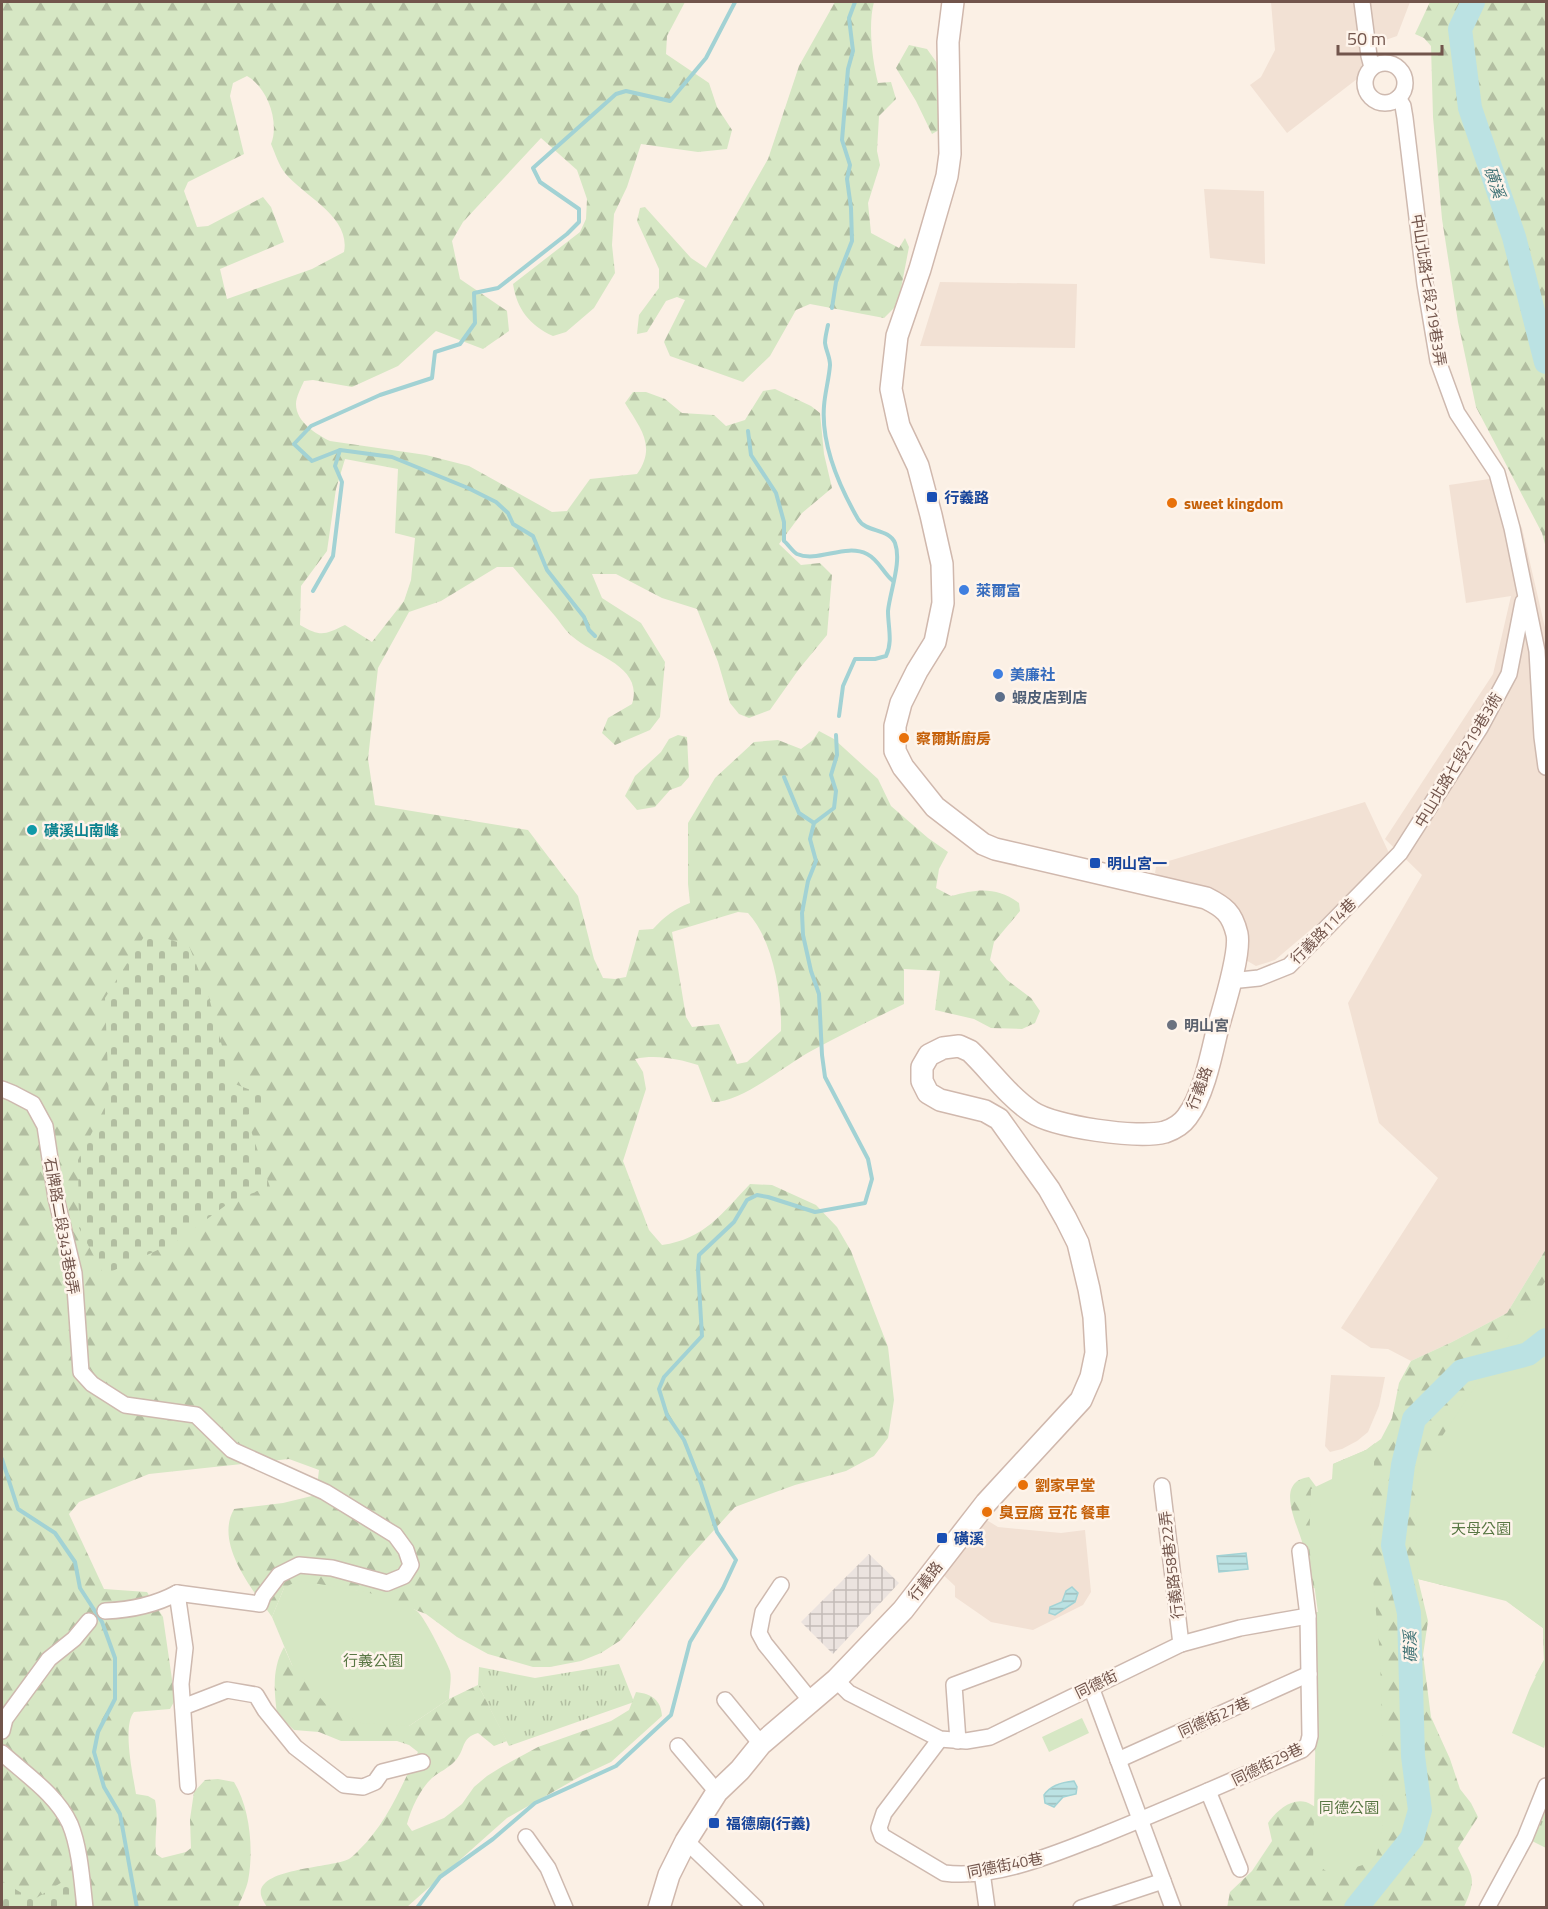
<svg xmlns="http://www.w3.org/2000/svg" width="1548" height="1909" font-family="'Titillium Web','Noto Sans TC',sans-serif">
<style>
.residential{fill:#f2e1d4}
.industrial{fill:url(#industrial-grid)}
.grass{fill:url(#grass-tufts)}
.forest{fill:url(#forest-firs);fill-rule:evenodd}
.cemetery{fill:url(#cemetery-stones)}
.park{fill:#d6e7c4}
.water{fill:url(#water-rules);stroke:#a2d2d4;stroke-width:1.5}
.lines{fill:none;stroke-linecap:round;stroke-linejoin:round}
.stream{stroke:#a2d2d4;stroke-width:4}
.river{stroke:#bbe2e3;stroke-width:24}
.street-casing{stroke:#ceb9af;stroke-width:18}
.secondary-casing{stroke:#d0b8ad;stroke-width:24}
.street{stroke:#fff;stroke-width:15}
.secondary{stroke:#fff;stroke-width:21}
.transit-dot{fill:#1a4fb4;stroke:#fef4eb;stroke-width:2}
.food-dot{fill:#e8710a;stroke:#fef4eb;stroke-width:2}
.shop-dot{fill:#3f7fe0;stroke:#fef4eb;stroke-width:2}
.service-dot{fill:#5c6f8a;stroke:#fef4eb;stroke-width:2}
.culture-dot{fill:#0f9aa8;stroke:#fef4eb;stroke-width:2}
.worship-dot{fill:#6b7280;stroke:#fef4eb;stroke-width:2}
.labels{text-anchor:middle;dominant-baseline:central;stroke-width:5;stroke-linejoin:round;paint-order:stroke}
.street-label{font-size:15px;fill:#72554c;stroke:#fef4eb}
.transit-label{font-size:15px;font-weight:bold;fill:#164399;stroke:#fef4eb;text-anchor:start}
.food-label{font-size:15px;font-weight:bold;fill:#c56008;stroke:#fef4eb;text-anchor:start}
.shop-label{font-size:15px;font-weight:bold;fill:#366cbe;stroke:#fef4eb;text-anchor:start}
.service-label{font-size:15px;font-weight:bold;fill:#4e5e75;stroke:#fef4eb;text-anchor:start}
.culture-label{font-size:15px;font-weight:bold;fill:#0d838f;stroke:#fef4eb;text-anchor:start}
.worship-label{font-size:15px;font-weight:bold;fill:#5b616d;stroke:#fef4eb;text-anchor:start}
.park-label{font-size:15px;fill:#597744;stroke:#fef4eb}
.water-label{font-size:16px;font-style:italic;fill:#417376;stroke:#fef4eb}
</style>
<defs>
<pattern id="industrial-grid" width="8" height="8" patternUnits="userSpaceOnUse" patternTransform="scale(1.5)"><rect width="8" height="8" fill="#ebe3df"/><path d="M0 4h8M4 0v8" fill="none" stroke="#c3bbb7"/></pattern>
<pattern id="grass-tufts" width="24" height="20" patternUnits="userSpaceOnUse" patternTransform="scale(1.5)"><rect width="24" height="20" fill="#d6e7c4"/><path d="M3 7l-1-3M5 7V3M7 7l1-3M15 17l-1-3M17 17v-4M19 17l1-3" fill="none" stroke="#b2bea1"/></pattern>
<pattern id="forest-firs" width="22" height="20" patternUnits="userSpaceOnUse" patternTransform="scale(1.5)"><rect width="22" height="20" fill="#d6e7c4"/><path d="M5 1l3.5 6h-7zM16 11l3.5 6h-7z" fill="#b2bea1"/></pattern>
<pattern id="cemetery-stones" width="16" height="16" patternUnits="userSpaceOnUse" patternTransform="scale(1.5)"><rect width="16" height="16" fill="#d6e7c4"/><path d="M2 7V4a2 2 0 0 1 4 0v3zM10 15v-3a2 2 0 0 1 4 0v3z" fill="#b2bea1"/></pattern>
<pattern id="water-rules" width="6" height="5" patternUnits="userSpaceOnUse" patternTransform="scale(1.5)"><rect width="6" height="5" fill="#bbe2e3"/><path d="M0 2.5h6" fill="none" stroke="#9cbaba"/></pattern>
</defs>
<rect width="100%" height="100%" fill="#fbf0e5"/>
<g class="residential">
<polygon points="1271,2 1410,2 1397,36 1377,43 1357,79 1287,133 1250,85 1261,77 1275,50"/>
<polygon points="1204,189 1264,191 1265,264 1210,258"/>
<polygon points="940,282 1077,284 1075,348 920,346"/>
<polygon points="1496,478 1522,528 1546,632 1546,1249 1507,1313 1452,1342 1411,1361 1388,1349 1371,1348 1341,1328 1438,1178 1379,1123 1348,1003 1422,875 1385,839 1493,674 1511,596 1466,603 1449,485"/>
<polygon points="1365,802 1389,853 1321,921 1275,960 1256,966 1244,959 1248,937 1242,920 1211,889 1161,876 1155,873 1156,867 1162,863"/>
<polygon points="1331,1375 1385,1377 1379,1406 1368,1432 1357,1441 1342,1449 1330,1452 1325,1446"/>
<polygon points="980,1516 998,1527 1061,1533 1085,1530 1091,1592 1083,1605 1033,1630 991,1622 955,1597 955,1586 939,1571"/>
</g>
<polygon class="industrial" points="869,1554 899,1583 833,1654 801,1622"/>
<g class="grass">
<polygon points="619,1664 634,1702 509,1746 478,1685 479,1667 535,1678"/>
<polygon points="1546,1810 1546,1848 1532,1841"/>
</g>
<g class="forest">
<path d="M2 2H685L667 36 666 54 709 83 717 107 732 130 727 149 698 152 641 144 627 187 614 214 612 245 615 273 594 308 566 332 553 336C529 325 517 309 513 284L580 232 586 219 587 199 577 170 541 138 463 222 452 241 460 279 507 311 509 331 483 349 436 331 398 366 352 387 313 380 304 381C301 388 296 397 296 404 296 422 316 434 330 441L426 455 469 466 552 512 567 511 590 479 637 474C657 446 640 428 625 403L633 392H646L665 399 682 413 714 415 726 426 745 420 763 391 775 389 811 406 820 413 824 454 832 488 802 513 779 544 801 565 820 563 832 575 827 635 799 669 770 710 749 718 739 714 730 703 718 662 697 609 662 598 616 574H592L602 598 641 623 665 662 660 717 650 730 615 745 602 733 608 718 632 704C644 666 594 656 573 637 566 632 561 623 555 616 541 600 527 583 513 567H497L441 601 409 612 378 668 368 759 375 805 528 830 578 896 594 959 603 978 615 979 626 977 639 930 653 929C665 916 674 909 690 903L688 884V823L715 778 754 742 778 740 801 749 813 740 819 731 834 739 878 779 891 806 928 838 948 852 939 869 936 888 951 896C977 889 996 886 1019 903L1020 911 994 942 990 960 1007 980 1031 998 1040 1011 1035 1023 1022 1029 991 1028 974 1019 935 1010 940 971 904 969V1004C873 1019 843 1034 813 1050 786 1064 742 1103 712 1102L698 1065C679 1059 656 1054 635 1059L643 1072 646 1089 623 1161 649 1230 662 1245C705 1239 722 1213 750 1184L772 1185 816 1205 837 1227 851 1251 888 1347 894 1400 888 1438 874 1456 846 1471 795 1485 735 1507 685 1562 621 1640 601 1653 581 1661 550 1667H533L488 1654 457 1637 426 1614 392 1601 354 1590 284 1588 272 1617C253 1590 214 1544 234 1509L283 1503 316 1495 319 1470 289 1459 149 1474 79 1502 69 1514 104 1589 147 1592 163 1617 175 1700 170 1709 134 1712C122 1726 133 1775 136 1794L148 1796 155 1800C159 1818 154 1836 156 1854L162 1858 186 1852 191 1848 190 1819 194 1792 205 1780 218 1779 234 1782C250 1808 254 1850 248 1881 246 1890 241 1899 238 1907L2 1908ZM247 76C267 87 280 122 271 144 275 153 279 166 285 173 305 197 351 217 344 252L312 269 227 299 220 269 284 242 271 207 263 197 208 226 197 227 184 191 188 182 244 154 230 96 233 83ZM345 459 398 469 395 533 415 538 411 580 404 601 372 642 345 625C324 635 321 637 300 625L301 586 327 551 336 489ZM738 912 748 913C773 940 782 995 781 1031L747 1062 737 1064 719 1024 692 1027 686 1017 672 932Z"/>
<path d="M835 2H874C868 24 872 59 878 83L891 82 896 99 879 116 877 151 880 165 868 203 871 233 899 248 905 238 909 247 898 304 884 318 810 304 796 310 770 356 743 382 670 356 664 342 685 300 677 297 666 301 647 332 637 334 639 315 659 288V269L637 221 640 208 645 207 691 258 706 268 768 159 799 66Z"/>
<polygon points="1430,2 1546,2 1546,548 1542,533 1476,407 1458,322 1442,219 1433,117 1431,46 1424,38 1415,34"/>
<polygon points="909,45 927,49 937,63 939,130 932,134 916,101 896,68"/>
<polygon points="678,735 687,737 689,777 681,786 670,790 655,807 637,810 625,796 635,776 661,752 669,739"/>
<path d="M1546 1249V1374L1537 1436 1546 1680 1535 1676 1544 1660 1543 1628 1512 1605 1515 1592 1450 1587 1418 1579 1428 1621 1423 1655 1431 1717 1450 1759 1460 1789 1471 1803 1478 1817 1458 1848C1472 1878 1478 1875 1464 1907L1297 1908V1906L1287 1908H1227L1230 1892 1252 1871 1272 1841 1268 1823C1277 1810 1295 1794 1312 1805 1318 1808 1322 1813 1327 1817L1321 1762 1313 1747 1315 1612H1331L1320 1590 1308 1586C1306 1574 1306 1561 1304 1549 1300 1528 1272 1482 1309 1477L1320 1492 1333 1496V1464L1366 1450 1381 1439 1392 1418 1399 1383 1411 1361 1452 1342 1507 1313Z"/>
<path d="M284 1647 292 1665 409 1726 449 1699 478 1685 507 1741 494 1746 478 1733C460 1738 466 1750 455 1761 449 1768 439 1772 432 1778 420 1789 411 1809 407 1824L412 1831 444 1818 462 1804 474 1787 487 1776 503 1766 538 1747 611 1721 629 1710 636 1692C652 1694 661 1700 662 1716L611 1762 581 1776 507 1818 407 1907H267C265 1904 262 1899 261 1895 256 1868 332 1868 349 1859 352 1857 356 1853 359 1850 387 1823 401 1787 418 1752L409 1745 397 1741H341L319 1732 294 1730 277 1714C274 1690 272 1668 284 1647Z"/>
</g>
<g class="cemetery">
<polygon points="147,932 189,946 208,994 232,1083 275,1099 246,1116 270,1187 233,1200 177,1241 104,1275 79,1228 78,1160 109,1099 105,998"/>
<polygon points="80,1871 92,1907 2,1907 2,1881 33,1900"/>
</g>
<g class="park">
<polygon points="1546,1280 1546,1741 1544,1748 1512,1733 1530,1688 1544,1660 1543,1628 1506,1601 1418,1579 1415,1477"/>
<polygon points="1375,1443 1370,1547 1380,1655 1383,1764 1382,1832 1375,1861 1344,1871 1326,1871 1313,1862 1318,1613 1309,1546 1311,1489 1332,1479 1333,1464 1366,1450"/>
<path d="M297 1581C333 1586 387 1592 417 1611 424 1616 447 1662 450 1671 452 1679 449 1691 449 1699L409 1726 362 1723 329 1708 292 1665 272 1617 284 1588Z"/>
<polygon points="1082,1718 1089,1733 1049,1752 1042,1737"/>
</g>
<g class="water">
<polygon points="1246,1553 1248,1569 1219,1572 1217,1556"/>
<polygon points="1072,1587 1078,1593 1075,1602 1055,1615 1049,1613 1050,1607 1062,1602 1066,1591"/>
<path d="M1074 1781 1077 1787 1076 1794 1063 1797 1054 1807 1045 1803 1044 1795C1050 1786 1063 1782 1074 1781Z"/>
</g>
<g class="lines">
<g class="stream">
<polyline points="832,308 836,282 852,241 851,208 847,179 850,165 842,140 848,69 853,51 849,18 855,2"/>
<path d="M828 325C827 330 825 337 825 343 826 351 830 357 830 365 829 379 825 392 824 406 821 445 839 486 858 519 866 533 889 528 895 543 902 562 890 591 888 611 888 627 893 642 886 656L875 659H855L843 686 839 716"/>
<path d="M748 431 751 455 776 493 784 522V541C788 544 793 552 797 554 818 563 845 543 867 554 879 560 883 573 893 581"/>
<polyline points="340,450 392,457 468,488 496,502 508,513 513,524 533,536 547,570 584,617 589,630 595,636"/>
<polyline points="313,591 333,556 342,482 335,466 340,450 312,461 294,444 311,426 380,395 432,378 435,352 460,344 475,323 474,293 498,288 567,234 579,222 579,209 540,182 533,168 616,94 626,91 670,101 706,58 735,2"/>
<polyline points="784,777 799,813 814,823"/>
<polyline points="2,1459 18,1509 55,1533 75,1562 80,1588 102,1622 115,1658 115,1699 98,1732 94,1752 104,1787 120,1814 137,1908"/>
<polyline points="417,1908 440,1877 493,1839 535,1803 616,1766 671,1715 690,1642 723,1588 736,1560 717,1532 701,1483 684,1440 667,1415 659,1389 664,1377 702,1336 698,1269 699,1255 734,1222 747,1200 757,1195 768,1197 815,1212 865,1203 872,1179 868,1159 825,1077 822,1055 819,994 811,971 803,935 802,913 808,881 816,861 810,839 814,823 834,808 836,791 831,775 837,755 836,735"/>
</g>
<g class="river">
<polyline points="1473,2 1460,29 1470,108 1514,237 1546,362"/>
<polyline points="1356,1908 1412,1838 1420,1810 1413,1756 1409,1613 1393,1545 1403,1465 1414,1419 1462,1371 1528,1354 1546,1340"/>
</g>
<g class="street-casing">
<g id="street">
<polyline points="1362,2 1369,56 1372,67"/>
<circle cx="1385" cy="83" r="20"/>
<polyline points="1398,98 1403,106 1405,118 1425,284 1438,361 1457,413 1497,473 1512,528 1537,651 1542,737 1546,767"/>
<polyline points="1230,981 1259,978 1289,966 1400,853 1480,728 1509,674 1523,602"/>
<path d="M2 1089 12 1093 33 1104 45 1126 56 1198 74 1273 81 1372 92 1384 125 1405 196 1415 232 1450 325 1492 395 1535 406 1550 411 1565 404 1576 387 1583 332 1568 299 1565 279 1575 263 1596 260 1604 177 1593C155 1605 130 1610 105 1611"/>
<polyline points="1162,1486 1181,1644"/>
<polyline points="781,1585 763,1612 759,1633 765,1644 811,1701"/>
<polyline points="177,1593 185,1648 181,1684 188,1786"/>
<polyline points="836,1680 849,1693 940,1739 966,1741 990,1737 1181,1644 1240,1628 1308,1616 1300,1551"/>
<polyline points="1091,1687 1173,1908"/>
<polyline points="725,1700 761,1744"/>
<polyline points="183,1707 227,1690 256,1695 265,1710 295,1747 344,1785 363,1787 375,1782 382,1772 422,1762"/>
<polyline points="2,1731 5,1719 49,1659 74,1639 89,1621"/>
<path d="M940 1739 884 1813 879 1828 882 1836 944 1873C995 1880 1057 1853 1103 1835 1170 1808 1236 1779 1302 1750L1308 1744 1310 1736 1308 1616"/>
<polyline points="958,1741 954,1685 1013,1663"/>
<polyline points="678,1746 717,1792"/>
<path d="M2 1753C25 1774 57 1795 70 1824 80 1848 82 1882 85 1908"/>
<polyline points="1118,1760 1309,1674"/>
<polyline points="1208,1791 1240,1869"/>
<polyline points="526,1837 548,1868 565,1908"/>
<polyline points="686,1841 756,1908"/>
<polyline points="982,1872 987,1908"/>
<polyline points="1081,1908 1163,1881"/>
<polyline points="1487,1908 1525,1838 1546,1786"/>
</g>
</g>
<g class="secondary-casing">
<path id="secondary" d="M659 1908 669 1875 686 1841 717 1792 740 1770 761 1744 836 1680 903 1610 986 1503 1081 1400 1091 1377 1096 1353 1094 1317 1089 1289 1078 1243 1066 1219 1049 1189 999 1119 985 1111 940 1100 928 1093 922 1081V1067L929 1055 943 1048 959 1046 970 1051C990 1070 1008 1096 1032 1112 1054 1127 1138 1139 1165 1132 1174 1129 1182 1124 1187 1117 1203 1096 1211 1057 1217 1031 1223 1009 1241 954 1237 934 1232 913 1224 907 1206 898L995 849 983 844 935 807 903 767 895 751V726L901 703 917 671 935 642 943 603 942 564 931 515 918 466 899 426 891 389 897 336 920 269 947 176 950 154 948 42 953 2"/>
</g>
<use href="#street" class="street"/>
<use href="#secondary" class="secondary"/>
</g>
<g class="transit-dot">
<rect x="926" y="491" width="12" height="12" rx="3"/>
<rect x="1089" y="857" width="12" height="12" rx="3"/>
<rect x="936" y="1532" width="12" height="12" rx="3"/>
<rect x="708" y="1817" width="12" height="12" rx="3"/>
</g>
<g class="food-dot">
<circle cx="1172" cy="503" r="6"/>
<circle cx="904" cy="738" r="6"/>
<circle cx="1023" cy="1485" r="6"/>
<circle cx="987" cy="1512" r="6"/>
</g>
<g class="shop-dot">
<circle cx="964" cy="590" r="6"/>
<circle cx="998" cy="674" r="6"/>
</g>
<circle class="service-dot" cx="1000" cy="697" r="6"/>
<circle class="culture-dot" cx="32" cy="830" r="6"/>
<circle class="worship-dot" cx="1172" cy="1025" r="6"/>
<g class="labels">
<g class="street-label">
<text transform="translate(1429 290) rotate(81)">中山北路七段219巷3弄</text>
<text transform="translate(1458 760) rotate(-59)">中山北路七段219巷3衖</text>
<text transform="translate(1323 931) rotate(-45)">行義路114巷</text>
<text transform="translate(1199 1088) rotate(-69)">行義路</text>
<text transform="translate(62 1226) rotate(80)">石牌路二段343巷8弄</text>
<text transform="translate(1171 1565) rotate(-97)">行義路58巷22弄</text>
<text transform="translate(925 1581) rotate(-52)">行義路</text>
<text transform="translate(1096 1684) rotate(-26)">同德街</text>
<text transform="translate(1214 1717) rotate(-24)">同德街27巷</text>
<text transform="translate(1267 1764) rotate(-26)">同德街29巷</text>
<text transform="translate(1005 1865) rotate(-11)">同德街40巷</text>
</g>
<g class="transit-label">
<text x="944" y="497">行義路</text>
<text x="1107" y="863">明山宮一</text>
<text x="954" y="1538">磺溪</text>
<text x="726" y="1823">福德廟(行義)</text>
</g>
<g class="food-label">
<text x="1184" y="503">sweet kingdom</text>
<text x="916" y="738">察爾斯廚房</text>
<text x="1035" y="1485">劉家早堂</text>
<text x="999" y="1512">臭豆腐 豆花 餐車</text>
</g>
<g class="shop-label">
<text x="976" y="590">萊爾富</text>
<text x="1010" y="674">美廉社</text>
</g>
<g class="service-label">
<text x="1012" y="697">蝦皮店到店</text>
</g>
<g class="culture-label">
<text x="44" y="830">磺溪山南峰</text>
</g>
<g class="worship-label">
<text x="1184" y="1025">明山宮</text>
</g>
<g class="park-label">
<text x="1481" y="1528">天母公園</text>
<text x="373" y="1660">行義公園</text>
<text x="1349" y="1807">同德公園</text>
</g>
<g class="water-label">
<text transform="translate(1495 182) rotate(71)">磺溪</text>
<text transform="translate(1410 1647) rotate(-92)">磺溪</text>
</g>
</g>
<rect width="1548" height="1909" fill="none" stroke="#72554c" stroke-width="6"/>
<path d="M1338 45v9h104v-9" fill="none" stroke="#72554c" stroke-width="3"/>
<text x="1347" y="45" font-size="18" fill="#72554c" stroke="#fef4eb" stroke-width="4.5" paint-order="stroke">50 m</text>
</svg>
